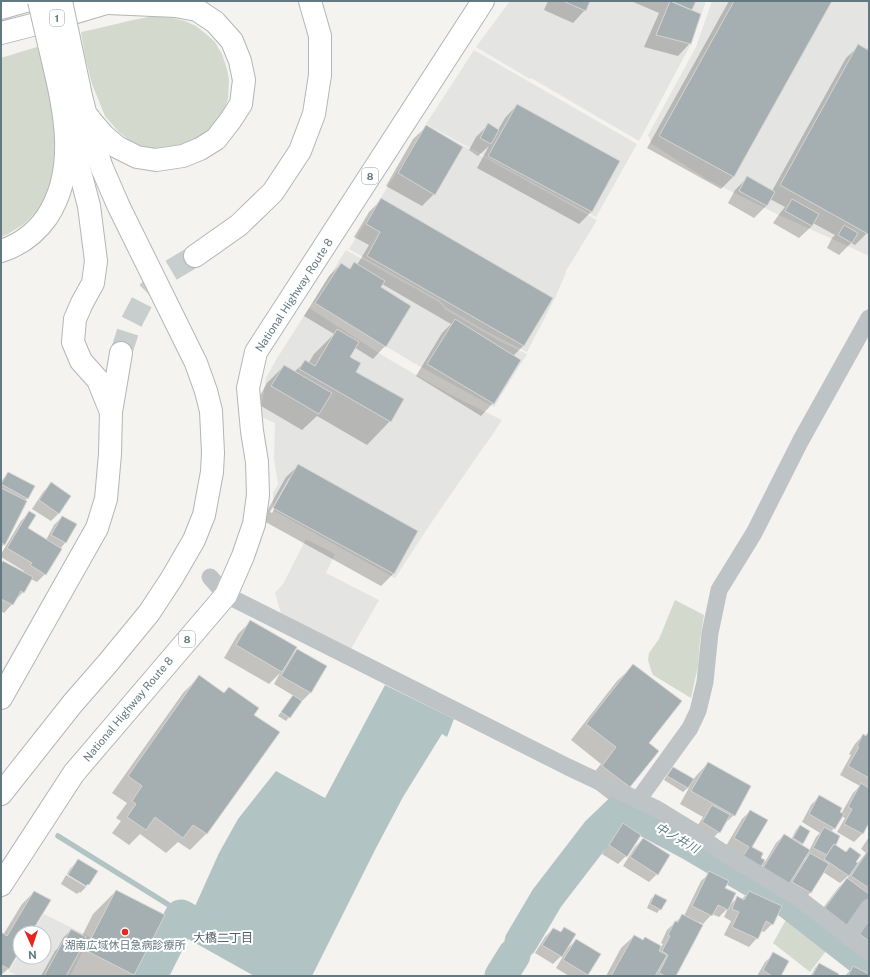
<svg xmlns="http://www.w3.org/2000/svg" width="870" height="977" font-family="'Public Sans','Noto Sans JP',sans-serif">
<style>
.built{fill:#e4e4e3}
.green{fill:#d4d9ce}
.water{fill:#b2c3c4}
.shadow{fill:#0003;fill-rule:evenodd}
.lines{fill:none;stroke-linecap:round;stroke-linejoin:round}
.stream{stroke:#b2c3c4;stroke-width:5.5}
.river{stroke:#b2c3c4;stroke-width:33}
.building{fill:#a5afb2;stroke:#d5d4d2}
.highway-tunnel{stroke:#c8cece;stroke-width:22;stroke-dasharray:22 11;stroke-linecap:butt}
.highway-casing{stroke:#b1b6b8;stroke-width:24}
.street{stroke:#bec3c5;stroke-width:17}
.highway{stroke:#fff;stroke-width:22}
.highway-bridge-casing{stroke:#b1b6b8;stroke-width:24;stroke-linecap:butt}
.highway-bridge{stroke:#fff;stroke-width:22}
.poi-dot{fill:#e6261d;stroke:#fff;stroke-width:1.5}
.labels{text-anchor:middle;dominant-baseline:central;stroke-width:4;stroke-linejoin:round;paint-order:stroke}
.shield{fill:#fff;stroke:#91a1a7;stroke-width:1}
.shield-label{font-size:10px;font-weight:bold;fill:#627981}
.street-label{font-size:11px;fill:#627981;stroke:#fff}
.poi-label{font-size:11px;fill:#627981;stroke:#fff}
.water-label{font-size:12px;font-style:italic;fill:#5d7c7f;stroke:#fff}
.neighbourhood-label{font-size:12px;fill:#506066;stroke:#fff}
</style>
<rect width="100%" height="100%" fill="#f4f3ef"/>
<g class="built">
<polygon points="510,1 706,1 691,44 639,141 531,78 530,79 476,47"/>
<polygon points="712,1 869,1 869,256 839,242 781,216 708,180 652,144 648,135 696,47"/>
<polygon points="474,50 637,144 596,217 426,124"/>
<polygon points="426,125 597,220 566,271 565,275 555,298 527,352 484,330 447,308 439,300 349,249"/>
<polygon points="346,250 439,302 446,310 453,314 501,342 527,354 494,407 412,362 313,302"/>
<polygon points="309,308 385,357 451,395 502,420 491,437 480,452 431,523 395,578 273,510 273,493 278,484 274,459 275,423 262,417 262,403 266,378 276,360"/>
<polygon points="306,539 335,554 326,573 379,600 351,649 321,635 281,613 275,593 283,584"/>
<polygon points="44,914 90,937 70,976 17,976 9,971 20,953 20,957 44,957 44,933 32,933"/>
</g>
<g class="green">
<path d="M154 16 173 18 185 21 196 26 206 34 215 42 222 54 227 69 229 80 228 99 223 113 206 135 182 148 150 150 135 145 118 131 105 116 92 84 85 57 81 32C106 27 129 20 154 16Z"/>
<polygon points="40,46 54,101 58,154 48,193 38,210 24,224 8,234 1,237 1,58"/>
<polygon points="675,600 704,615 700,641 698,666 691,698 653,675 651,670 648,660 649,653 659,639"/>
<polygon points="792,914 798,915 832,943 810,972 773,943 787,918"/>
</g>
<polygon class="water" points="385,685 454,719 447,737 442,734 403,797 376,848 312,976 305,976 192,913 219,853 238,819 276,771 325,798"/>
<g class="shadow">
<polygon points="548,1 589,1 585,10 573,23 544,10"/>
<polygon points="631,1 695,1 691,11 690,43 678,56 644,47 659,13"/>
<polygon points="729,1 831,1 733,177 721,189 647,148"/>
<polygon points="859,46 866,50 869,47 869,229 867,233 855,245 851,243 839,255 827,248 832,238 835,235 813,223 812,226 799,238 773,223 780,213 785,207 770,199 767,205 754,218 728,203 735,190 747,178 772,191 846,58"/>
<polygon points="517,105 619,161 591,212 579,224 477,168 489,146 478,156 469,150 476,137 488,125 498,130 505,118"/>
<polygon points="426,127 434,194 422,206 386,186 413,139"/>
<polygon points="381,200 551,298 523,346 513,356 493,403 481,416 416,376 442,333 451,324 382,284 380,287 385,346 373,359 354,347 348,357 354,372 390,421 367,445 317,416 302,430 256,403 267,383 284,366 294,372 305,362 308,364 314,354 334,334 304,316 329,276 341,264 349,269 354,264 357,265 369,245 354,237 369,212"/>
<path d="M299 465 416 531 393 574 381 586 262 520 286 477ZM289 478H291L272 513 270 512Z"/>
<polygon points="9,473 27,498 25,501 4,544 1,548 1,481"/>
<polygon points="52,484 59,513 51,521 32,509 43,492"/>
<polygon points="30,512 27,529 46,540 54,525 62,517 76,524 65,543 60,549 45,574 37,582 31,579 23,592 4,613 1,611 1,564 3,562 23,573 24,571 1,557 1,554 21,521"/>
<polygon points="251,621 291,656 297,650 325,667 310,693 302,701 301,700 289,717 286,721 278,716 290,700 294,696 274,684 280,673 269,684 224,658 238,634"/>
<polygon points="634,665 647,743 657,751 629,787 613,803 586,782 601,764 571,740 617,681"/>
<polygon points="199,677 278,733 206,834 190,850 178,842 166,853 140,834 129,845 112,833 121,821 116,818 127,803 112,793 183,693"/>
<path d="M869 732V786L867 788 869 789V821L862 834 854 842 837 832 845 818 841 816 834 828 831 832 839 836 834 845 857 864 866 853 861 849 869 837V897L816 917 839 887 846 881 849 876H848L840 883 823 872 810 893 802 901 756 876 763 865 762 864 752 874 726 846 742 819 750 811 751 847 759 858 765 862 776 843 784 835 791 840 796 830 800 826 802 843 800 845 809 851 816 837 820 833 802 822 811 805 819 797 838 812 841 814 853 793 860 786 840 775 851 755 849 754 855 744 863 735 865 736ZM805 856 807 857 802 863Z"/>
<polygon points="708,763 734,815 723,825 719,832 711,840 694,831 703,817 680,804 690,786 683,792 664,780 669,772 673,768 693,780 696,776"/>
<polygon points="624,825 626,856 618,864 602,854 615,833"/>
<polygon points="643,839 657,874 649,882 623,866 635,847"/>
<polygon points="78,861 96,872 86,887 86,885 67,874 70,869"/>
<polygon points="710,873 724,888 729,906 737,898 741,900 749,892 772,924 764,932 761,931 757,938 749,947 724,935 731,921 724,917 728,908 719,917 712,914 703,924 699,922 674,976 606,976 621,948 634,936 642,941 645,938 661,947 663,944 661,943 667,930 683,915 684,916 701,881"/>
<polygon points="66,875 86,887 80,893 79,892 77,894 61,884"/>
<polygon points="116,891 133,974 131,976 68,976 65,975 65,976 41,976 55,951 58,948 63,938 71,930 82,936 93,914"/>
<polygon points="34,892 30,933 20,933 20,949 8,969 1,975 1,934 3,935 22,904"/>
<polygon points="655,895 660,909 657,913 647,908 651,899"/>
<polygon points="564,928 561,956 553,964 535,953 545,937 553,929 559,933"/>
<polygon points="576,940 587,974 586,976 569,976 556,968 568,948"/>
<polygon points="774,954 779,976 757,976 765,962"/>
<polygon points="819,964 837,976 811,976 815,968"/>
<polygon points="853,967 869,975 869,976 845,976"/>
</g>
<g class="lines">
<polyline class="stream" points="58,836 177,910 181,916"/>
<g class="river">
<polyline points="521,942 547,898 597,833 623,808 692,845 787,901 869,965"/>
<polyline points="151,976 181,916 288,976"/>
<polyline points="501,976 514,955"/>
</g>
</g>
<g class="building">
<polygon points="563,1 590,1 586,11"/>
<polygon points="670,1 701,14 691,44 656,35"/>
<polygon points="671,1 696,1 692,10"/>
<polygon points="734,1 832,1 734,177 659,136"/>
<polygon points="858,44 868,50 869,47 869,231 868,234 780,185"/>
<polygon points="517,104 620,161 592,212 488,156"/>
<polygon points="488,123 499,130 491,144 480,138"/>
<polygon points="426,125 463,147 435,195 398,173"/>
<polygon points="747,176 775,192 767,206 739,191"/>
<polygon points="381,198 553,298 524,346 367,256 380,232 366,224"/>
<polygon points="792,199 819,214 812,226 785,211"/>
<polygon points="844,225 858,233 852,243 838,235"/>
<polygon points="354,262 385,281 381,287 411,306 386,347 315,303 341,263 350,269"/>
<polygon points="455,319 521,360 494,404 427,364"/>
<polygon points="337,329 359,342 350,357 361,363 356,372 404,399 391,422 299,369 305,360 315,366"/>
<polygon points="284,365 332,393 319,414 271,386"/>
<polygon points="298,464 418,531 394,574 273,508"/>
<polygon points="8,472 35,486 28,499 1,484"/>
<polygon points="51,482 71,496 59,514 39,500"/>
<polygon points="1,488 27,501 5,545 1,543"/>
<polygon points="29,511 36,515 28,528 62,549 46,575 30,565 32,563 7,548"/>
<polygon points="62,516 77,524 66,543 51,535"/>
<polygon points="3,561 33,577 24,593 21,591 13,605 1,599 1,564"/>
<polygon points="250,620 297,647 282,672 236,645"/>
<polygon points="297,649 327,666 311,693 281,676"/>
<polygon points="633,664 682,701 649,743 659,751 630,787 602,766 616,747 586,724"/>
<polygon points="199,675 224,693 229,687 259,708 254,715 280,732 207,834 193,825 183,838 155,817 146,830 127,817 136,804 132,801 142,786 128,776"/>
<polygon points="293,695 302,701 290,718 281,712"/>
<polygon points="869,731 869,778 848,766 859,747 857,746 863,734 866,736"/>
<polygon points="708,762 751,786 735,816 691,791"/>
<polygon points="673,767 694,779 688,788 667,776"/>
<polygon points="861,783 869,788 869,823 863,834 844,824 852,809 848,807"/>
<polygon points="819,795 842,808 840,812 844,814 835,829 809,814"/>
<polygon points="712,805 730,815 720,833 702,822"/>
<polygon points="750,810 768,820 752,847 763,853 761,858 765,860 761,867 743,856 749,847 734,838"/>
<polygon points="623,823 641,835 627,857 609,845"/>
<polygon points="800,825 810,831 803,844 793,838"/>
<polygon points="824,827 840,836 836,845 834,844 827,855 813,848"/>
<polygon points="784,834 810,850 789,884 763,868"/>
<polygon points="643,838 670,855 658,875 630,857"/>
<polygon points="834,844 846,852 850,847 861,855 856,862 858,863 849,876 824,859"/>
<polygon points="869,849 869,888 851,876"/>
<polygon points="810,853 829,864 811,893 792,882"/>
<polygon points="78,859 98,871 89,885 88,884 86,886 68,875"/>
<polygon points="709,871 729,881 725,888 736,893 728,910 718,905 712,916 692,906"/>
<polygon points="847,878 869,894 869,899 848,927 824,909"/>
<polygon points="116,890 165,915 134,975 85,950"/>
<polygon points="34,891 51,900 31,933 20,933 20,950 9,969 1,965 1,932 7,936"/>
<polygon points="749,891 782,906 773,925 766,921 758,939 732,927 739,912 732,909 737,896 744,900"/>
<polygon points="655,894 667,900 661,910 650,904"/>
<polygon points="682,914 703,925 676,976 665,976 659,973 668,955 662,951 670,936 668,935 675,921 678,922"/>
<polygon points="869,920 869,941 857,932"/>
<polygon points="564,927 576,934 562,957 542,945 553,928 561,932"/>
<polygon points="71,929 86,937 78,950 80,951 66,976 44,976 63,941 64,942"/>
<polygon points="634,935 643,940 645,937 661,946 659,951 667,955 655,976 611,976"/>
<polygon points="576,939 601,954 588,975 563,960"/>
<polygon points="773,952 789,961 781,976 772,976 763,970"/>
<polygon points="819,963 839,974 838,976 812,976"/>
<polygon points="853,966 869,974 869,976 848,976"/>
</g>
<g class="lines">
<polyline class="highway-tunnel" points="121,353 130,325 146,294 168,272 195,256"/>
<g class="highway-casing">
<g id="highway">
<polyline points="1,8 26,1"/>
<polyline points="1,33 36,24 113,1"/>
<polyline points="62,103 89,206 96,261 93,283 82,303 75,319 73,342 81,361 98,380 111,412"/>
<polyline points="89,118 90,120 104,136 117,147 137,157 156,160 183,156 200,149 216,139 230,121 241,104 244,80 240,61 232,41 215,22 197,10 176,6 108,3"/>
<path d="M1 251C20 245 35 234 47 217 81 165 62 100 49 44"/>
<polyline points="195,256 239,225 273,192 300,151 314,114 320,75 320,36 310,1"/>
<polyline points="1,698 97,528 106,499 110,454 111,412 121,353"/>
<polyline points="1,794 73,703 107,664 149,613 172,578 194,540 204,515 212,472 213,453 211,411 206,391 196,363 119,207 102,168 91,136 81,96 69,39"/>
<polyline points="1,885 74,773 226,595 243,556 254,524 258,495 257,462 252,431 248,388 256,352 483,1"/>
</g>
</g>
<g class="street">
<polyline points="210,577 226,595 568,767 657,809 693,831 716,848 742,864 797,897 869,952"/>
<polyline points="638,800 690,728 698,711 705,682 710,633 719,590 754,533 801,440 869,318"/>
<polyline points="848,937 869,907"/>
</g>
<use href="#highway" class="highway"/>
<g class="highway-bridge-casing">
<g id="highway-bridge">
<polyline points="39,1 49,44"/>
<polyline points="61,1 69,39"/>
</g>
</g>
<use href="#highway-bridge" class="highway-bridge"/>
</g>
<circle class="poi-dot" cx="125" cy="932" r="4"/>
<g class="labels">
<g class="shield">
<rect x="50" y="10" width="14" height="16" rx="3"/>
<rect x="362" y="168" width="16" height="16" rx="3"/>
<rect x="179" y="631" width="16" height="16" rx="3"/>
</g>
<g class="shield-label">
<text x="57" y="18">1</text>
<text x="370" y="176">8</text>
<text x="187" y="639">8</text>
</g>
<g class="street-label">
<text transform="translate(294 295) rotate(-57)">National Highway Route 8</text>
<text transform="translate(128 709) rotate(-50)">National Highway Route 8</text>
</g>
<g class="poi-label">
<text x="125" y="945">湖南広域休日急病診療所</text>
</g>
<g class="water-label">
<text transform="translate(677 838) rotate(30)">中ノ井川</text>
</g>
<g class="neighbourhood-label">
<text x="223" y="938">大橋二丁目</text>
</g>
</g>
<rect width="870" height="977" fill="none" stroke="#627981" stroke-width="4"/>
<g transform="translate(32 945) rotate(177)"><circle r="19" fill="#ffffff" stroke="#c0c9cd"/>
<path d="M0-3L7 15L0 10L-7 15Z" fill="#e6261d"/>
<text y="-6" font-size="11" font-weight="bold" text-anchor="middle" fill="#627981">N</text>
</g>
</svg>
